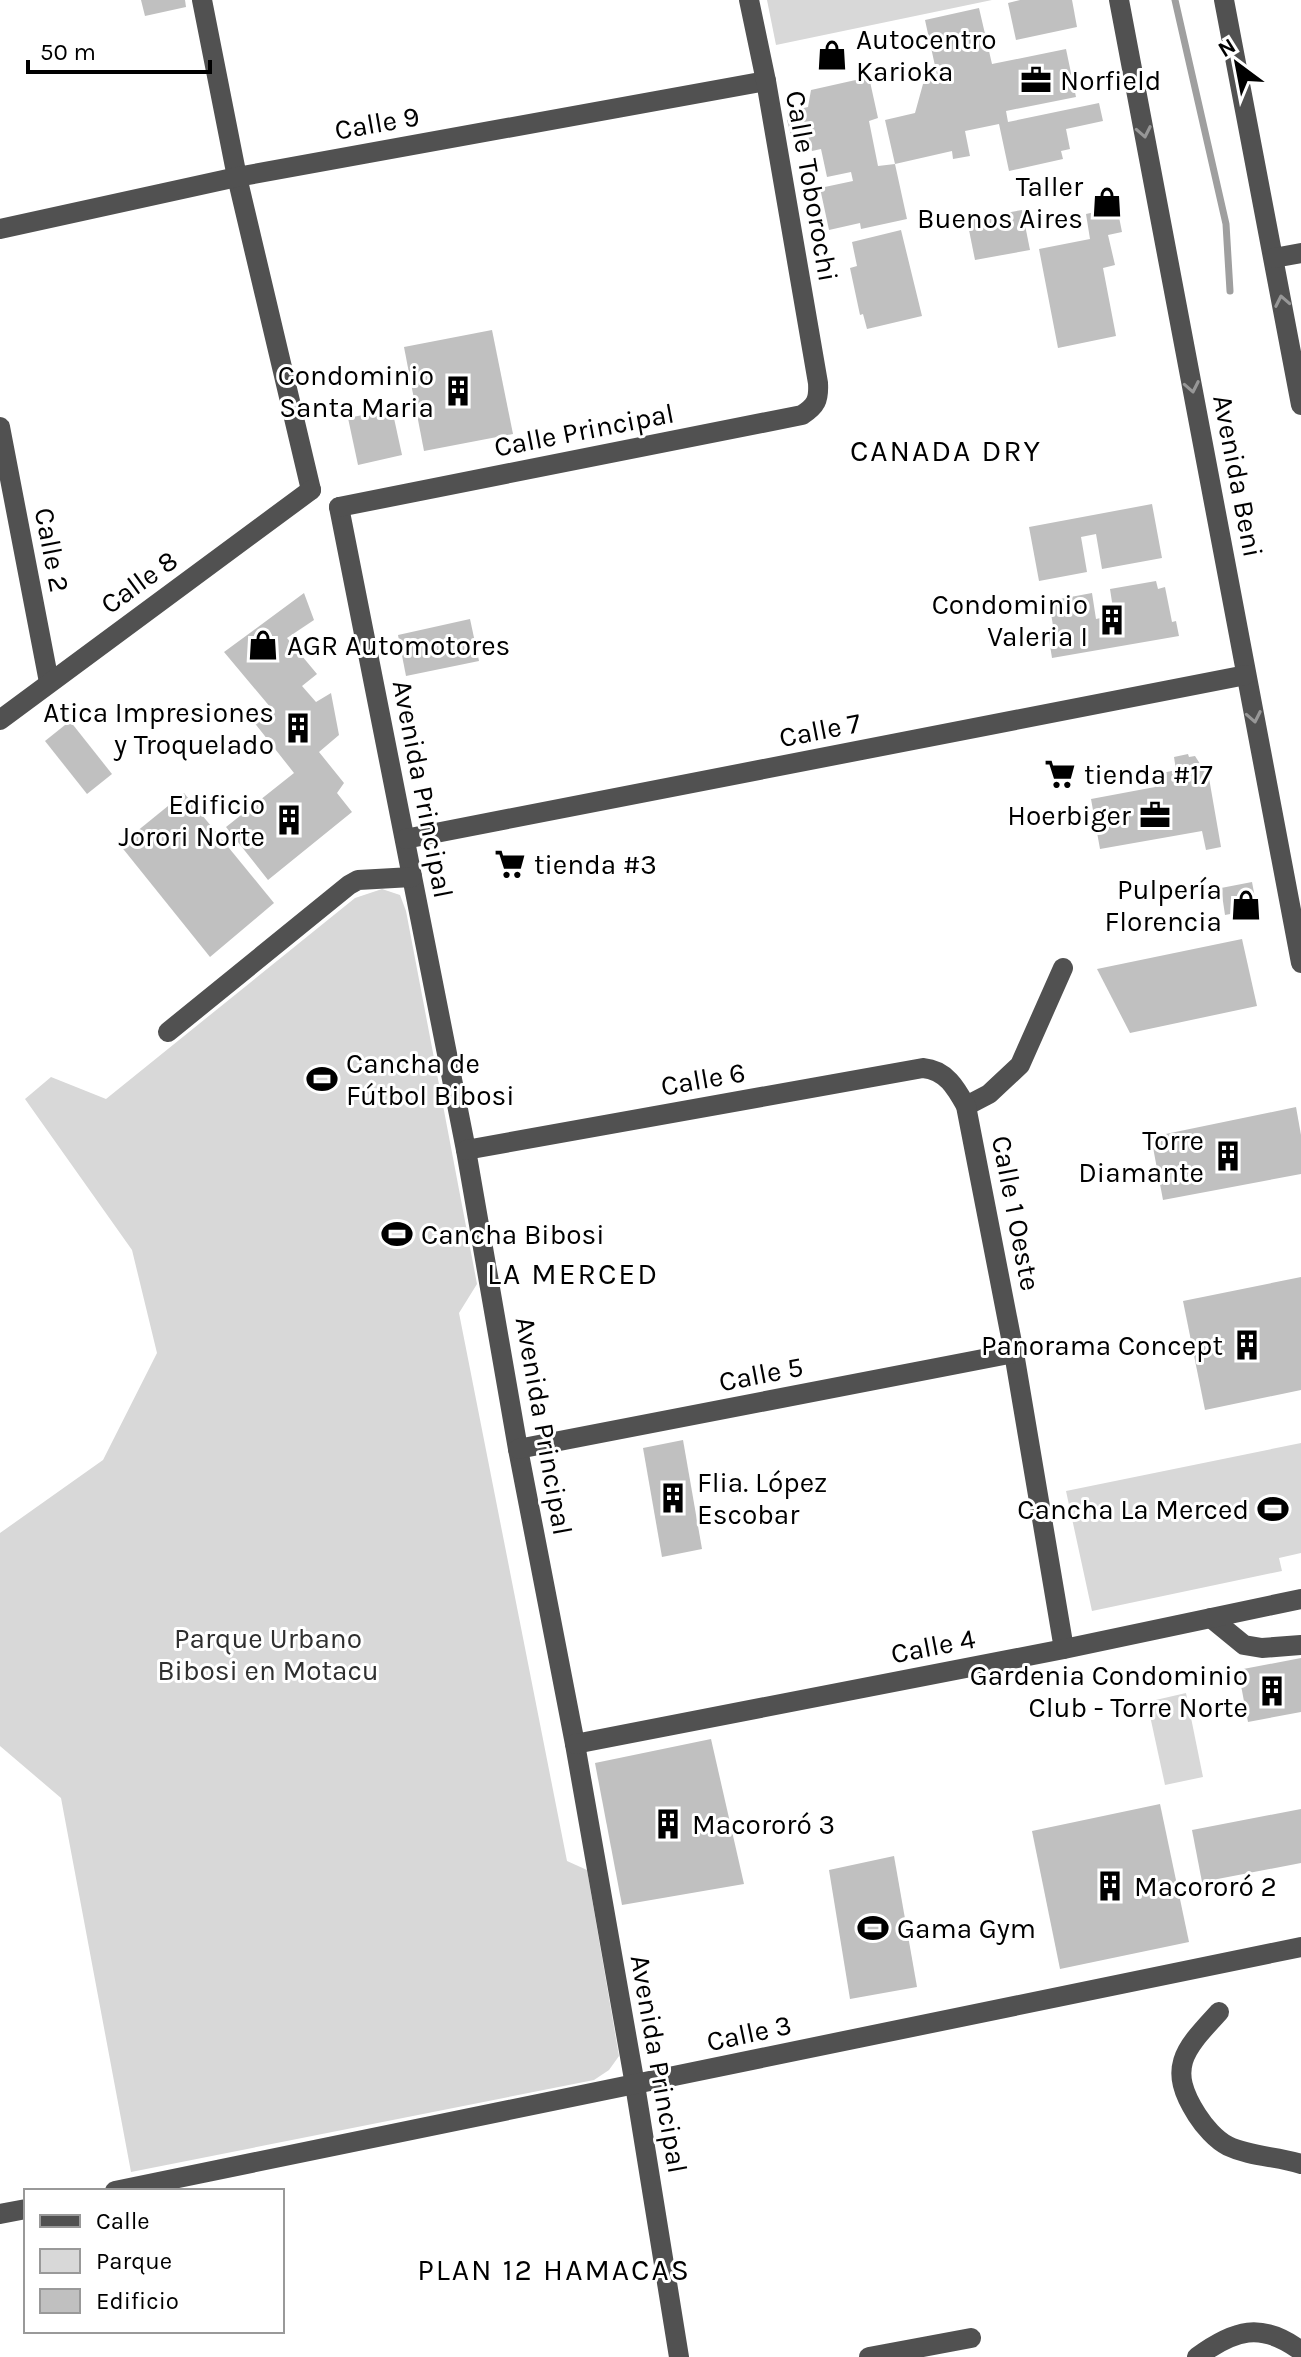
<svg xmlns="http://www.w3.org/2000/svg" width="1301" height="2357" font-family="Karla,sans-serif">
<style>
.green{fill:#d8d8d8}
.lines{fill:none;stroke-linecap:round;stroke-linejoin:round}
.stream{stroke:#9f9f9f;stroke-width:7}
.building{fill:#c0c0c0}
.minor{stroke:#515151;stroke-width:20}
.oneway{stroke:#979797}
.labels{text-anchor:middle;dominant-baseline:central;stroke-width:6;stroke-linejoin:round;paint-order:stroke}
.poi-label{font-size:28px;fill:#000;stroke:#fff;text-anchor:start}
.street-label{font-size:28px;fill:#000;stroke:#fff}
.park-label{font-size:28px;fill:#2f2f2f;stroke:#fff}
.neighbourhood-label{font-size:30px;letter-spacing:2px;fill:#000;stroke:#fff}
</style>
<rect width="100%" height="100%" fill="#fff"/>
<g class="green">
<polygon points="767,0 992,0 776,45"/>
<polygon points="382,889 400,895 406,911 477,1284 459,1313 567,1861 587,1870 619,2056 609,2070 594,2080 131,2172 61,1798 0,1746 0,1533 103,1460 157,1353 132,1250 25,1099 51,1077 106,1099 355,898"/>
<polygon points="1301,1443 1301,1553 1279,1558 1282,1571 1092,1611 1066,1491"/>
<polygon points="1186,1693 1203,1777 1165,1785 1147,1702"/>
</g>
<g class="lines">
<polyline class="stream" points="1175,0 1226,224 1230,291"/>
</g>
<g class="building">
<polygon points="141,0 185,0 186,7 145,16"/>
<polygon points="1020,0 1072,0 1077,27 1016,40 1008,3"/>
<polygon points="979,8 992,64 1066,49 1076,97 1006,111 1008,122 1099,103 1103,121 1066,129 1070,149 1061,151 1063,159 1009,171 999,124 965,131 970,156 953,159 952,151 895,164 885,120 915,113 923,84 937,75 925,20"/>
<polygon points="869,77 878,118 869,121 878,166 895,164 907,219 861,229 860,223 829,230 820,188 853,181 851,172 827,177 821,149 812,151 808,135 792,139 787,120 801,116 799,109 808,107 811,90"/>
<polygon points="1117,207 1122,232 1108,235 1115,265 1103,268 1116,336 1058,348 1039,249 1090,239 1086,214"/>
<polygon points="1022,210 1030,250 975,260 967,220"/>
<polygon points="901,230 922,316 867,329 863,314 860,315 850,268 857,266 852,242"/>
<polygon points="492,330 513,434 424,451 404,347"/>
<polygon points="392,409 402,455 358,465 348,418"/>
<polygon points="1152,504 1162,558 1102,569 1096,534 1081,537 1087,572 1039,581 1029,527"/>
<polygon points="1156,581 1158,589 1165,587 1172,622 1176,621 1179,636 1052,658 1048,633 1054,632 1049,601 1092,593 1096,619 1114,615 1110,589"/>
<polygon points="304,593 314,620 287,638 317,674 302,686 316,702 331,693 339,735 319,752 344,783 337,793 352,812 268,880 226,827 294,773 253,721 271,708 224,652"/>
<polygon points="470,619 479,661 406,676 398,635"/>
<polygon points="70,721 112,774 87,794 45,741"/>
<polygon points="1188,754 1189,757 1195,756 1209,778 1221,847 1206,850 1202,831 1100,849 1091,799 1155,787 1153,775 1176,770 1174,757"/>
<polygon points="184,793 274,903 210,957 120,845"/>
<polygon points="1252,882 1257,909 1225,915 1221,888"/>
<polygon points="1242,939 1257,1006 1130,1033 1097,969"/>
<polygon points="1296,1107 1301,1135 1301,1174 1163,1200 1151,1137"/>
<polygon points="1301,1277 1301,1390 1205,1410 1183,1301"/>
<polygon points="683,1440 702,1549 662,1557 643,1448"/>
<polygon points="1301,1658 1301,1712 1248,1722 1238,1670"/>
<polygon points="711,1739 744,1884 622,1905 595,1763"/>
<polygon points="1160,1804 1189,1942 1060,1969 1032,1831"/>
<polygon points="1301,1809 1301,1863 1202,1882 1192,1830"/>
<polygon points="894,1856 917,1987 850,1999 829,1870"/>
</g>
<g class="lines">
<g class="minor">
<polyline points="202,0 237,177 311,490"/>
<polyline points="1119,0 1301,963"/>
<polyline points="1224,0 1301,405"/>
<polyline points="0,229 237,177 766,81"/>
<polyline points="1274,258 1301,253"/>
<polyline points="0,427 49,682"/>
<polyline points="339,507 466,1150 518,1449 575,1744 635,2085 679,2357"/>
<path d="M339 507 802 415C816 406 819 400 818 383L766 81 749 0"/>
<polyline points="0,720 311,490"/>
<polyline points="405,839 1246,675"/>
<polyline points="168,1032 349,885 358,880 412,877"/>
<polyline points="966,1106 989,1094 1020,1065 1063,968"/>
<path d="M466 1150 923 1068C946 1070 956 1088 966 1106L1014 1353 1064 1649"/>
<polyline points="518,1449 1014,1353"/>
<polyline points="1211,1618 1244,1645 1262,1648 1301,1645"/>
<polyline points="575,1744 1064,1649 1301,1599"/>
<path d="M1219 2012C1185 2049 1166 2067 1197 2115 1204 2126 1216 2140 1228 2146 1251 2157 1277 2156 1301 2164"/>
<polyline points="115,2191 1301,1947"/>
<polyline points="0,2214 26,2209"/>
<polyline points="869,2357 971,2338"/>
<path d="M1197 2357C1234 2330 1261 2321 1301 2351"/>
</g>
</g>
<defs><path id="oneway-chevron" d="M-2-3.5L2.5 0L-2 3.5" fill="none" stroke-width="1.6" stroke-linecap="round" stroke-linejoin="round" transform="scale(2)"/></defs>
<g class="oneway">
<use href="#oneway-chevron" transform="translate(1144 132) rotate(79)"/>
<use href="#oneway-chevron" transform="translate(1282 301) rotate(-101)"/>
<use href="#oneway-chevron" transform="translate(1192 387) rotate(79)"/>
<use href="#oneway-chevron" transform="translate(1254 717) rotate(79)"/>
</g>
<defs>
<g id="shop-bare" transform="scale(2.4)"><path d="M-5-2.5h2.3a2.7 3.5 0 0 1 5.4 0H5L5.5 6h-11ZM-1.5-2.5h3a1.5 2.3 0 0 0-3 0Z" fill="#000" stroke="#fff" stroke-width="2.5" paint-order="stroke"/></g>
<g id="office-bare" transform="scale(2.4)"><path d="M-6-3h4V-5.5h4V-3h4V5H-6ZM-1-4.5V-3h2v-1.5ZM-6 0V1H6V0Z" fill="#000" stroke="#fff" stroke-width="2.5" paint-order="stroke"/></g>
<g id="building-bare" transform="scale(2.4)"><path d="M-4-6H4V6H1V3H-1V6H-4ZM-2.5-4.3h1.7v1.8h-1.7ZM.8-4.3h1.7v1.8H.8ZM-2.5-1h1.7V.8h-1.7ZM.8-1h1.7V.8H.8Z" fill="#000" stroke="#fff" stroke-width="2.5" paint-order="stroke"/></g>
<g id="supermarket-bare" transform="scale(2.4)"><path d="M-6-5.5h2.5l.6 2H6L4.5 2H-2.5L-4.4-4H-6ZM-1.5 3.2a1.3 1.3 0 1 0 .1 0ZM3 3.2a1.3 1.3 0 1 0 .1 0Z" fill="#000" stroke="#fff" stroke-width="2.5" paint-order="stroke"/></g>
<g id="stadium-bare" transform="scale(2.4)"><path d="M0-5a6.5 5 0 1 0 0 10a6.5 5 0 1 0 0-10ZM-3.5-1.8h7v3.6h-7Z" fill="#000" stroke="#fff" stroke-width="2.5" paint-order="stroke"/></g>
</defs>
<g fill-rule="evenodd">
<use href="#shop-bare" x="832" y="55"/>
<use href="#office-bare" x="1036" y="80"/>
<use href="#shop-bare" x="1107" y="202"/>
<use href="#building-bare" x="458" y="391"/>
<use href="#building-bare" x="1112" y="620"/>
<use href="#shop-bare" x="263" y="645"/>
<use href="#building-bare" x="298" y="728"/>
<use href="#supermarket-bare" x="1060" y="774"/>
<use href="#office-bare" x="1155" y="815"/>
<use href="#building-bare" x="289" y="820"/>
<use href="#supermarket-bare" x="510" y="864"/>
<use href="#shop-bare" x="1246" y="905"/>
<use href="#stadium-bare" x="322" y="1079"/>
<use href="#building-bare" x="1228" y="1156"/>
<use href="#stadium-bare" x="397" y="1234"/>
<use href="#building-bare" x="1247" y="1345"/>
<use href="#building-bare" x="673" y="1498"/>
<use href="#stadium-bare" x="1273" y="1509"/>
<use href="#building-bare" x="1272" y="1691"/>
<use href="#building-bare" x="668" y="1824"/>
<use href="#building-bare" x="1110" y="1886"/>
<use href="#stadium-bare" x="873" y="1928"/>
</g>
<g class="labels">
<g class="poi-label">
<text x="856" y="39">Autocentro<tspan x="856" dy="32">Karioka</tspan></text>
<text x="1060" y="80">Norfield</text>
<text x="1083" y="186" text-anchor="end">Taller<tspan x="1083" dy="32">Buenos Aires</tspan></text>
<text x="434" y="375" text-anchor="end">Condominio<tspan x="434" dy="32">Santa Maria</tspan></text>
<text x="1088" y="604" text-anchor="end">Condominio<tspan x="1088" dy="32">Valeria I</tspan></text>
<text x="287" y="645">AGR Automotores</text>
<text x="274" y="712" text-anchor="end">Atica Impresiones<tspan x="274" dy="32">y Troquelado</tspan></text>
<text x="1084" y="774">tienda #17</text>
<text x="265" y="804" text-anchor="end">Edificio<tspan x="265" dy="32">Jorori Norte</tspan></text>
<text x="1131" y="815" text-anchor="end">Hoerbiger</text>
<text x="534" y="864">tienda #3</text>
<text x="1222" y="889" text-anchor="end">Pulpería<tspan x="1222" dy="32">Florencia</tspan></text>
<text x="346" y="1063">Cancha de<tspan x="346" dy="32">Fútbol Bibosi</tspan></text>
<text x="1204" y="1140" text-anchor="end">Torre<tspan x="1204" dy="32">Diamante</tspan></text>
<text x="421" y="1234">Cancha Bibosi</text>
<text x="1223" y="1345" text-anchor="end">Panorama Concept</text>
<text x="697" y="1482">Flia. López<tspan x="697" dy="32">Escobar</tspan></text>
<text x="1249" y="1509" text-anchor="end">Cancha La Merced</text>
<text x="1248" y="1675" text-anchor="end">Gardenia Condominio<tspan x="1248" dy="32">Club - Torre Norte</tspan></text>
<text x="692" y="1824">Macororó 3</text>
<text x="1134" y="1886">Macororó 2</text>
<text x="897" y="1928">Gama Gym</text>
</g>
<g class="street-label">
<text transform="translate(377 123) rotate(-10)">Calle 9</text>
<text transform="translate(812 186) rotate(80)">Calle Toborochi</text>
<text transform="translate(584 430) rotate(-11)">Calle Principal</text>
<text transform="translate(1238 476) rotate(79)">Avenida Beni</text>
<text transform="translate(52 550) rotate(79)">Calle 2</text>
<text transform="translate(139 582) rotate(-36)">Calle 8</text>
<text transform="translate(820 730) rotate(-11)">Calle 7</text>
<text transform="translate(423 789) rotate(79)">Avenida Principal</text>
<text transform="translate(703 1079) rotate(-10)">Calle 6</text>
<text transform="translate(1016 1213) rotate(79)">Calle 1 Oeste</text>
<text transform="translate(761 1374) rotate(-11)">Calle 5</text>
<text transform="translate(544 1426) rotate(80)">Avenida Principal</text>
<text transform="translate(933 1646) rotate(-11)">Calle 4</text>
<text transform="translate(749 2033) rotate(-12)">Calle 3</text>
<text transform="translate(659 2064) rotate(80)">Avenida Principal</text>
</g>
<g class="park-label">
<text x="268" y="1638">Parque Urbano<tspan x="268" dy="32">Bibosi en Motacu</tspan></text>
</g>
<g class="neighbourhood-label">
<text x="946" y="451">CANADA DRY</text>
<text x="573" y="1274">LA MERCED</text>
<text x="554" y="2270">PLAN 12 HAMACAS</text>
</g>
</g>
<rect x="24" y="2189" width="260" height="144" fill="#ffffff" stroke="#999999" stroke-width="2"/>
<rect x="40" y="2215" width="40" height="12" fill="#515151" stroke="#999999" stroke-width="2"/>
<text x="96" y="2229" font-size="24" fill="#000000">Calle</text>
<rect x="40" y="2249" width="40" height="24" fill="#d8d8d8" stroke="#999999" stroke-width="2"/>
<text x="96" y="2269" font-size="24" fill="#000000">Parque</text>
<rect x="40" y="2289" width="40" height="24" fill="#c0c0c0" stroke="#999999" stroke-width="2"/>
<text x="96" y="2309" font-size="24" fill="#000000">Edificio</text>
<g transform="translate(1237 64) rotate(328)" stroke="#ffffff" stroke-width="6" paint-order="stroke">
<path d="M0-6L14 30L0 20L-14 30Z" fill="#000000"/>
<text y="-12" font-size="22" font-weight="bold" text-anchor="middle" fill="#000000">N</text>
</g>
<path d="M28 60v12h182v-12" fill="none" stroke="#000000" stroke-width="4"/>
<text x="40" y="60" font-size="24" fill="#000000" stroke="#ffffff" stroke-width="6" paint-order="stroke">50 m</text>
</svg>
